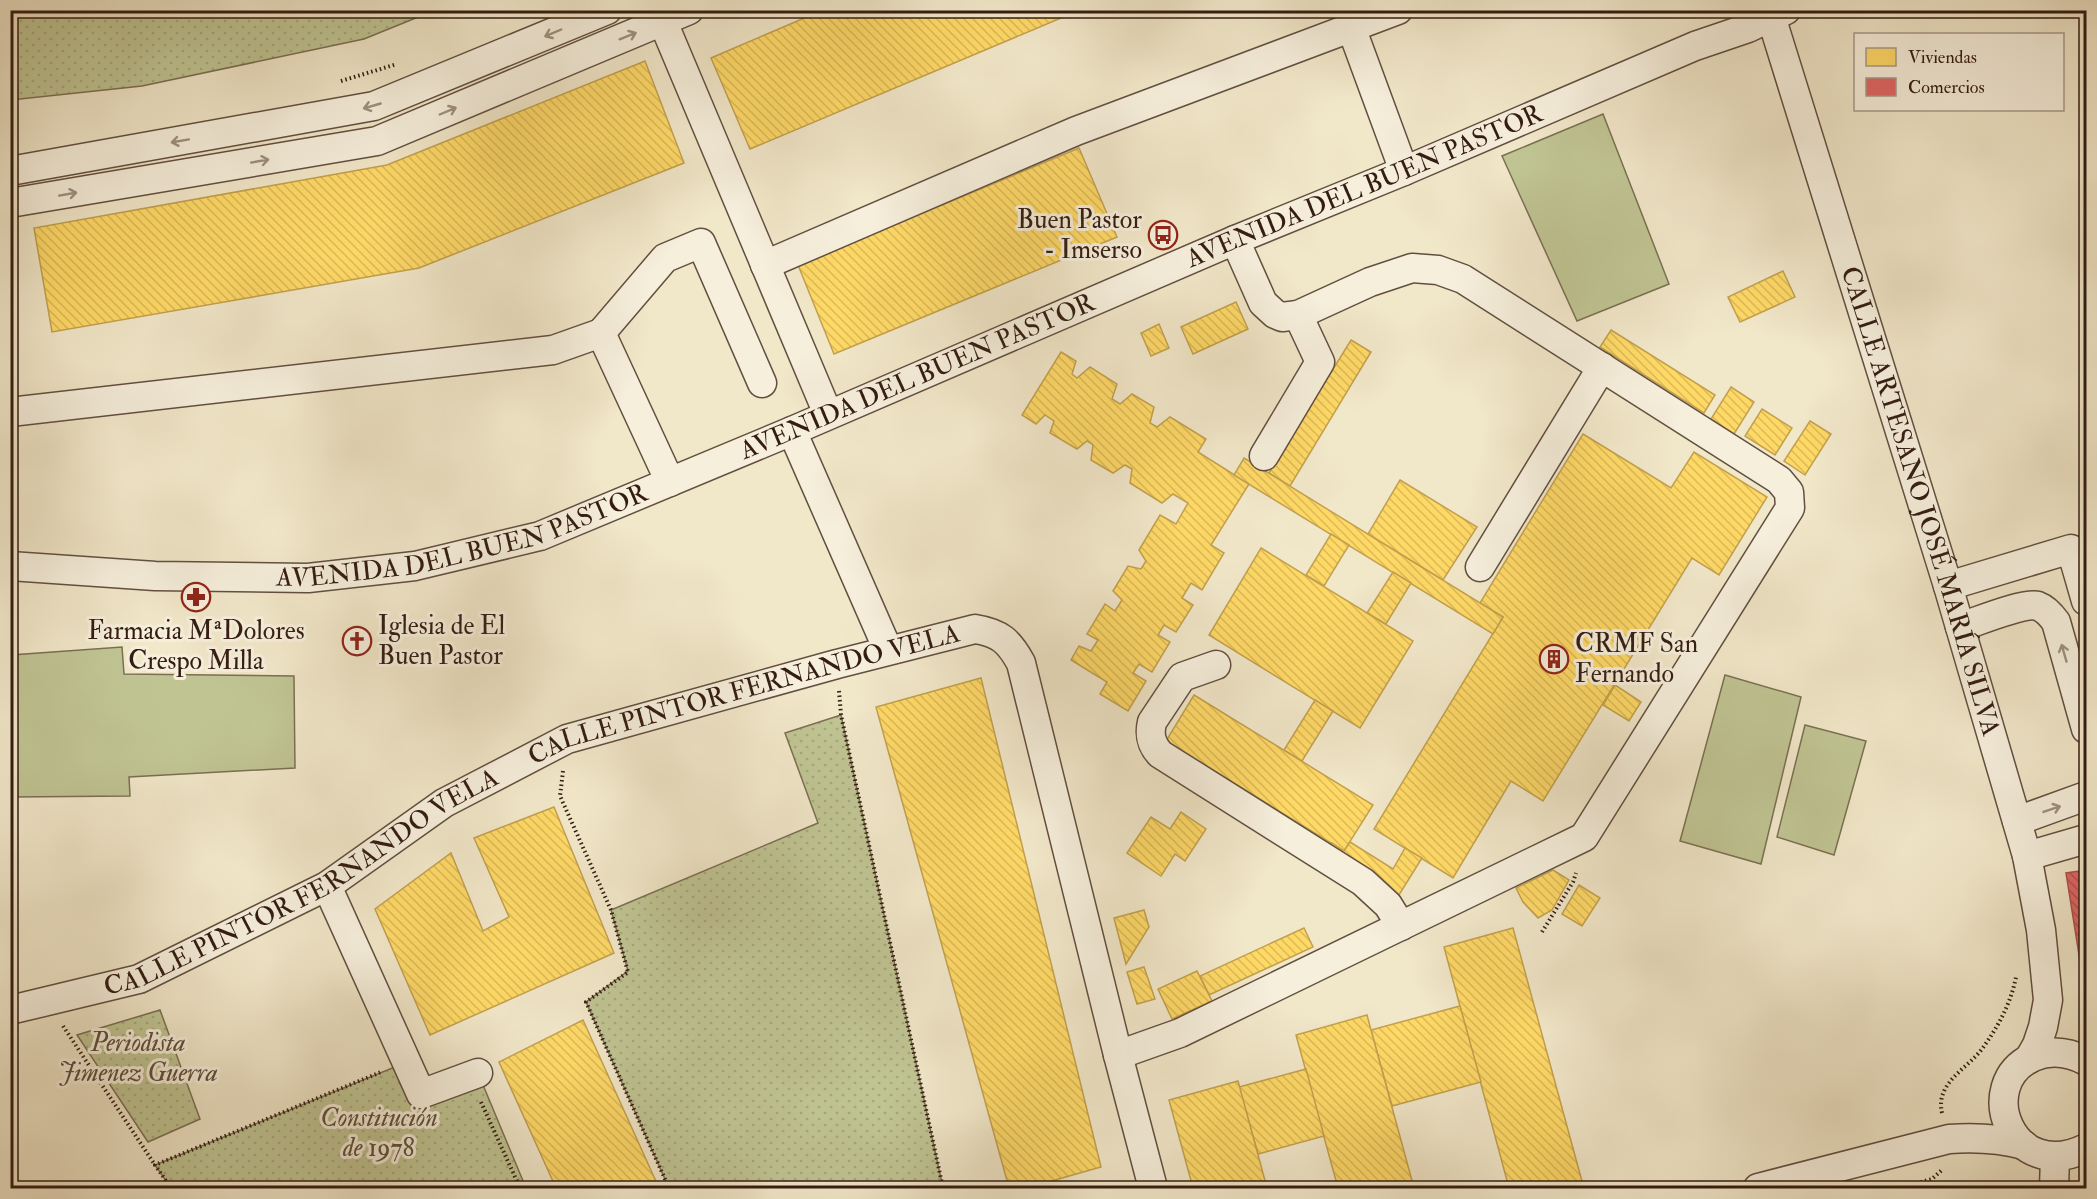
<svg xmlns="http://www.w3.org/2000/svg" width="2097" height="1199" font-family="'IM FELL Double Pica',serif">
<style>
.green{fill:#c0c493;stroke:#7a7052;stroke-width:1.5}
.park{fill:url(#park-dots);stroke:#7a7052;stroke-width:1.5}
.homes{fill:url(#homes-back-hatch);stroke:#c2a04d;stroke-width:1.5}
.shops{fill:url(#shops-back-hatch);stroke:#ac504d;stroke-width:1.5}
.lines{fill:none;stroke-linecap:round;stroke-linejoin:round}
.minor-casing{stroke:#624f40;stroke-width:31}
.path{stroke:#331c12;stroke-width:4;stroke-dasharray:1.5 3;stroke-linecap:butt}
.minor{stroke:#f6efdc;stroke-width:28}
.oneway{stroke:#9e9081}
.labels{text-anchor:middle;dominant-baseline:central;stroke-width:6;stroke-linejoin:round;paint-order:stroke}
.street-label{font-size:26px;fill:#331c12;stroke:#f6efdc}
.poi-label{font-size:26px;fill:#331c12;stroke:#f6efdc;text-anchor:start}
.park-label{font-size:26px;font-style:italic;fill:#5d4e39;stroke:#f6efdc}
</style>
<defs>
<pattern id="park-dots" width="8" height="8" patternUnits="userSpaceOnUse" patternTransform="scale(1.5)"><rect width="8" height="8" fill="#c0c493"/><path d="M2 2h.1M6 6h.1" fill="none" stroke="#a5a87e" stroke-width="1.8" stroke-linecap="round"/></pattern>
<pattern id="homes-back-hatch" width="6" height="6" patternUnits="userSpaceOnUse" patternTransform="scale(1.5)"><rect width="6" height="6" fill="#ffd966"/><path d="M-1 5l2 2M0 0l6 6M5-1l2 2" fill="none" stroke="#dbba57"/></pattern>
<pattern id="shops-back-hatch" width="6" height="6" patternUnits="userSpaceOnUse" patternTransform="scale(1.5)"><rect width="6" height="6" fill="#e06666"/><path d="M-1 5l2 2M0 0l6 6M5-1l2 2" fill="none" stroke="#b65353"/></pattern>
</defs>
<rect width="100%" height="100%" fill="#f1e7c9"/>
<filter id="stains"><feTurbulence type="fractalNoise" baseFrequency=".00333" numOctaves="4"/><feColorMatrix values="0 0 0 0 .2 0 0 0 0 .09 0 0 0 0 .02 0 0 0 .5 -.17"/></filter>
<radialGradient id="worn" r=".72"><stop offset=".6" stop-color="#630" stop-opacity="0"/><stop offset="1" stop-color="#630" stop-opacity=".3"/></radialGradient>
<g class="green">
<polygon points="1603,114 1669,284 1577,321 1502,156"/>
<polygon points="122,647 124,674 294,676 295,768 129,777 130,796 11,797 11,655"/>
<polygon points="1725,675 1801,697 1761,864 1680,841"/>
<polygon points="1805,725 1866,741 1834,855 1777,837"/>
</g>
<g class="park">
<polygon points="10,11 11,10 433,11 364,39 142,86 11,100"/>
<polygon points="841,715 943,1188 669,1188 586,1002 628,971 611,910 818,823 785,733"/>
<polygon points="160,1010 200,1119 148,1142 77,1035"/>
<polygon points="407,1062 421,1094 478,1073 526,1188 171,1188 155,1165"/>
</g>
<g class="homes">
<polygon points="823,10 1080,10 750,149 711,58"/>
<polygon points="645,61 684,163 419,268 52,332 34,228 387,165"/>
<polygon points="1079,148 1117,237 834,354 798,265"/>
<polygon points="1783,271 1795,297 1740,322 1728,297"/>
<polygon points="1236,302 1248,329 1193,354 1181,327"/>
<polygon points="1159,324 1169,348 1151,356 1141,333"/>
<polygon points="1611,330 1715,395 1704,413 1600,347"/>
<polygon points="1351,340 1371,352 1290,486 1269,473"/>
<polygon points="1061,352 1076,361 1072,374 1077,378 1090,367 1117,384 1112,399 1120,404 1132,394 1154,407 1150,423 1157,427 1170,417 1206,439 1198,452 1249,484 1211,545 1224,553 1202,590 1191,583 1182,598 1193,605 1176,632 1164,625 1158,635 1170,642 1152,672 1139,664 1133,673 1146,681 1128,711 1100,694 1107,682 1071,660 1079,646 1091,651 1098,640 1087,634 1105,604 1115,611 1122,600 1113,591 1128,566 1141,569 1146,561 1139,550 1160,515 1176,524 1188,503 1173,494 1162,503 1130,483 1132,469 1125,465 1113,473 1091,460 1093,445 1087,441 1077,449 1050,433 1054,421 1045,415 1036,424 1022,415"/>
<polygon points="1731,387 1754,402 1734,434 1711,419"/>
<polygon points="1762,409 1792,428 1775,455 1745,436"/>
<polygon points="1810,421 1831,434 1805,475 1784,461"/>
<polygon points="1583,434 1671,488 1694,452 1767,497 1719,575 1692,558 1543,801 1511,781 1453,878 1374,829 1503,617 1480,603"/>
<polygon points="1244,458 1503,617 1493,634 1234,475"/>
<polygon points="1400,480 1477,527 1443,580 1368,534"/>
<polygon points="1331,534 1349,545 1324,586 1306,575"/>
<polygon points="1261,548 1413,641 1360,728 1209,635"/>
<polygon points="1393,572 1411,583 1386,624 1367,613"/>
<polygon points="981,678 1101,1167 1027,1188 1009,1188 876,707"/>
<polygon points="1615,685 1641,702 1629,721 1603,705"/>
<polygon points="1194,695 1373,805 1344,851 1166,741"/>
<polygon points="1315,700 1333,711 1302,761 1284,750"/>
<polygon points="554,807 614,953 430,1035 375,909 451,853 483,931 509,917 474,838"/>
<polygon points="1181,812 1206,829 1185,861 1175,854 1161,876 1127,853 1151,817 1170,829"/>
<polygon points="1350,842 1393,869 1405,848 1422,858 1399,895 1327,851 1332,843 1344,851"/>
<polygon points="1553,870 1569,880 1552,910 1538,918 1523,902 1516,888"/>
<polygon points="1579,885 1600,898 1582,926 1562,914"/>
<polygon points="1144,910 1149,927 1126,964 1114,918"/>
<polygon points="1304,928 1313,947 1209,995 1200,976"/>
<polygon points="1513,928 1583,1185 1568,1188 1509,1188 1444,947"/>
<polygon points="1144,967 1155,999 1137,1004 1127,972"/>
<polygon points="1197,971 1212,1001 1172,1019 1158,989"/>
<polygon points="1460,1006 1481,1082 1392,1106 1371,1030"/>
<polygon points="1367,1015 1371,1030 1414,1188 1338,1188 1296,1035"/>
<polygon points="583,1020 659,1188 556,1188 499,1062"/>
<polygon points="1306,1069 1324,1136 1258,1154 1239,1087"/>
<polygon points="1238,1081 1267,1188 1193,1188 1169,1100"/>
</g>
<polygon class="shops" points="2086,870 2086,980 2083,980 2066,873"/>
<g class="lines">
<g class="minor-casing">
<g id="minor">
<path id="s1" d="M1769 10 1948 586 2027 856 2041 930 2048 1000 2043 1027 2037 1045 2029 1059"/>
<polyline points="663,22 828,414"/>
<polyline points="1351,27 1404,171"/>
<polyline points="10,171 374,106 607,10"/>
<polyline points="10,203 377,141 689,10"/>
<polyline points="765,265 1076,131 1398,10"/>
<polyline points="10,412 553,350 601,333"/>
<polyline points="792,431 888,650"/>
<polyline points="1264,456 1320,362 1298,315"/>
<polyline points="670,482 601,333 665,258 701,243 762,383"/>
<path id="s2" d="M10 566 155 576 308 578 415 566 540 536 792 431 1235 240 1404 171 1695 46 1748 28 1786 10"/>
<polyline points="1480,567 1602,367"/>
<polyline points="1948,586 2071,549 2086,601"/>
<path d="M1960 627C1976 622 2024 602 2038 606 2046 609 2051 615 2056 622L2086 729"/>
<path d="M1216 665 1182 677 1152 722C1149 735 1151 744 1160 754L1363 882 1388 905 1401 926"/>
<polyline points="2017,821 2086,796"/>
<polyline points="2027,856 2086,839"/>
<polyline points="327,886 421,1094 478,1073"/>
<path id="s3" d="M10 1010 139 979 327 886 444 803 567 739 837 664 975 629C1000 633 1009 641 1021 663L1118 1055 1153 1188"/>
<polyline points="1118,1055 1180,1033 1584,837 1790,508 1789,492 1779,480 1463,279 1438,270 1412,268 1370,282 1298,315 1282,317 1275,314 1263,303 1235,240"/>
<path d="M2086 1061C2069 1052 2052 1049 2033 1057 1973 1084 2012 1185 2086 1148"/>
<path d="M1758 1188 1949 1139C1975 1137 1998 1138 2024 1145"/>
<polyline points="2054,1188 2055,1157"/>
</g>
</g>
<g class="path">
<polyline points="341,81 397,64"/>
<polyline points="839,691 841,715 943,1188"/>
<polyline points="563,771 560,796 611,910 628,972 586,1002 669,1188"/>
<polyline points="1542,932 1573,882 1576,873"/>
<polyline points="63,1026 155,1165"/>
<polyline points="481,1102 520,1188"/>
<path d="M1942 1113C1935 1083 1967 1069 1982 1049 1998 1027 2011 1003 2016 977"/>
<polyline points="171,1188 155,1165 381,1072"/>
<polyline points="1899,1188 1932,1179 1942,1170"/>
</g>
<use href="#minor" class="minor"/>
</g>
<defs><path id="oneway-shaft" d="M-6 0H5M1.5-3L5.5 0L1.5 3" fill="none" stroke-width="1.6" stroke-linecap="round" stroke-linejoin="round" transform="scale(1.5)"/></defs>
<g class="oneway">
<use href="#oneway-shaft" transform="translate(553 33) rotate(157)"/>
<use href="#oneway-shaft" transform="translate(628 36) rotate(-22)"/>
<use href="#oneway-shaft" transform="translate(372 106) rotate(164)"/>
<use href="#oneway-shaft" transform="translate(448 111) rotate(-23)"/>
<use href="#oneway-shaft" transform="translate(180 141) rotate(170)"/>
<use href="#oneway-shaft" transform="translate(260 161) rotate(-10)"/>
<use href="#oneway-shaft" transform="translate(68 194) rotate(-10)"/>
<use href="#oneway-shaft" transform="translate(2064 653) rotate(-106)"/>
<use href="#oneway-shaft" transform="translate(2052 809) rotate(-19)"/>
</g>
<defs>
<g id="bus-ring" transform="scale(1.5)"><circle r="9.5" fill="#f6efdc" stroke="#8f2418" stroke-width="1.5"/><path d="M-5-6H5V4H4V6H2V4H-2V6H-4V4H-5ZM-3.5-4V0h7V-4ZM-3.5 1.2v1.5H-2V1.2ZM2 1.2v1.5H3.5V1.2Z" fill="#8f2418"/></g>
<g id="pharmacy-ring" transform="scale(1.5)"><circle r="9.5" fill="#f6efdc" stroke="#8f2418" stroke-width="1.5"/><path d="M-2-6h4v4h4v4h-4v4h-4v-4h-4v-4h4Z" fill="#8f2418"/></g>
<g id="church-ring" transform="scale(1.5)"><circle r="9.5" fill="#f6efdc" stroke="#8f2418" stroke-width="1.5"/><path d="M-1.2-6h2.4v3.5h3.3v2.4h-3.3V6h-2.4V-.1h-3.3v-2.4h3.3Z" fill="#8f2418"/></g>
<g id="building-ring" transform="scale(1.5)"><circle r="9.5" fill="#f6efdc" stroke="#8f2418" stroke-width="1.5"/><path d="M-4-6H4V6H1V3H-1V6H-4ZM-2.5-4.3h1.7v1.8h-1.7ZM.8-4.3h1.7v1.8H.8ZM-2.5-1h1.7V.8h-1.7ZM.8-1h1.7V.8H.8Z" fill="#8f2418"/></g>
</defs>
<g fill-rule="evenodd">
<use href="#bus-ring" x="1163" y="235"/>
<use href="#pharmacy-ring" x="196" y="597"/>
<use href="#church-ring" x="357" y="641"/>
<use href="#building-ring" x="1554" y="659"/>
</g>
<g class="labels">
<g class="street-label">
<text stroke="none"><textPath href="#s2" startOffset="1430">AVENIDA DEL BUEN PASTOR</textPath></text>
<text stroke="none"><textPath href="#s2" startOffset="944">AVENIDA DEL BUEN PASTOR</textPath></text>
<text stroke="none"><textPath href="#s1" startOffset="514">CALLE ARTESANO JOSÉ MARÍA SILVA</textPath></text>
<text stroke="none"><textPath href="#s2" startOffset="458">AVENIDA DEL BUEN PASTOR</textPath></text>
<text stroke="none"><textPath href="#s3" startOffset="807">CALLE PINTOR FERNANDO VELA</textPath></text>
<text stroke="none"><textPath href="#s3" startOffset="321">CALLE PINTOR FERNANDO VELA</textPath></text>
</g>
<g class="poi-label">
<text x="1142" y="220" text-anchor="end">Buen Pastor<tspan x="1142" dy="30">- Imserso</tspan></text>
<text x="378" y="626">Iglesia de El<tspan x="378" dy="30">Buen Pastor</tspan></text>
<text x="196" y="631" text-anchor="middle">Farmacia MªDolores<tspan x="196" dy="30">Crespo Milla</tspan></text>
<text x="1575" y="644">CRMF San<tspan x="1575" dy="30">Fernando</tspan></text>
</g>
<g class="park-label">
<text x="138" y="1043">Periodista<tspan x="138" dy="30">Jimenez Guerra</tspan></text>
<text x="379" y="1118">Constitución<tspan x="379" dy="30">de 1978</tspan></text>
</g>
</g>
<rect width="2097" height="1199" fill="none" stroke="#f1e7c9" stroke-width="36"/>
<rect x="12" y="12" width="2073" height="1175" fill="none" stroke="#331c12" stroke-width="3"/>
<rect x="18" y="18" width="2061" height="1163" fill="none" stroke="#331c12" stroke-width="1.5"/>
<rect x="1854" y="33" width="210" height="78" fill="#f6efdc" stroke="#a89b8b" stroke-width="1.5"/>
<rect x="1866" y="48" width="30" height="18" fill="#ffd966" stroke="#a89b8b" stroke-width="1.5"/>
<text x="1908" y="63" font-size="18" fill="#331c12">Viviendas</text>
<rect x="1866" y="78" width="30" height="18" fill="#e06666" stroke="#a89b8b" stroke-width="1.5"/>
<text x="1908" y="93" font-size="18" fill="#331c12">Comercios</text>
<rect width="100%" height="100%" filter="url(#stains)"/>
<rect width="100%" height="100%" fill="url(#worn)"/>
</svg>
